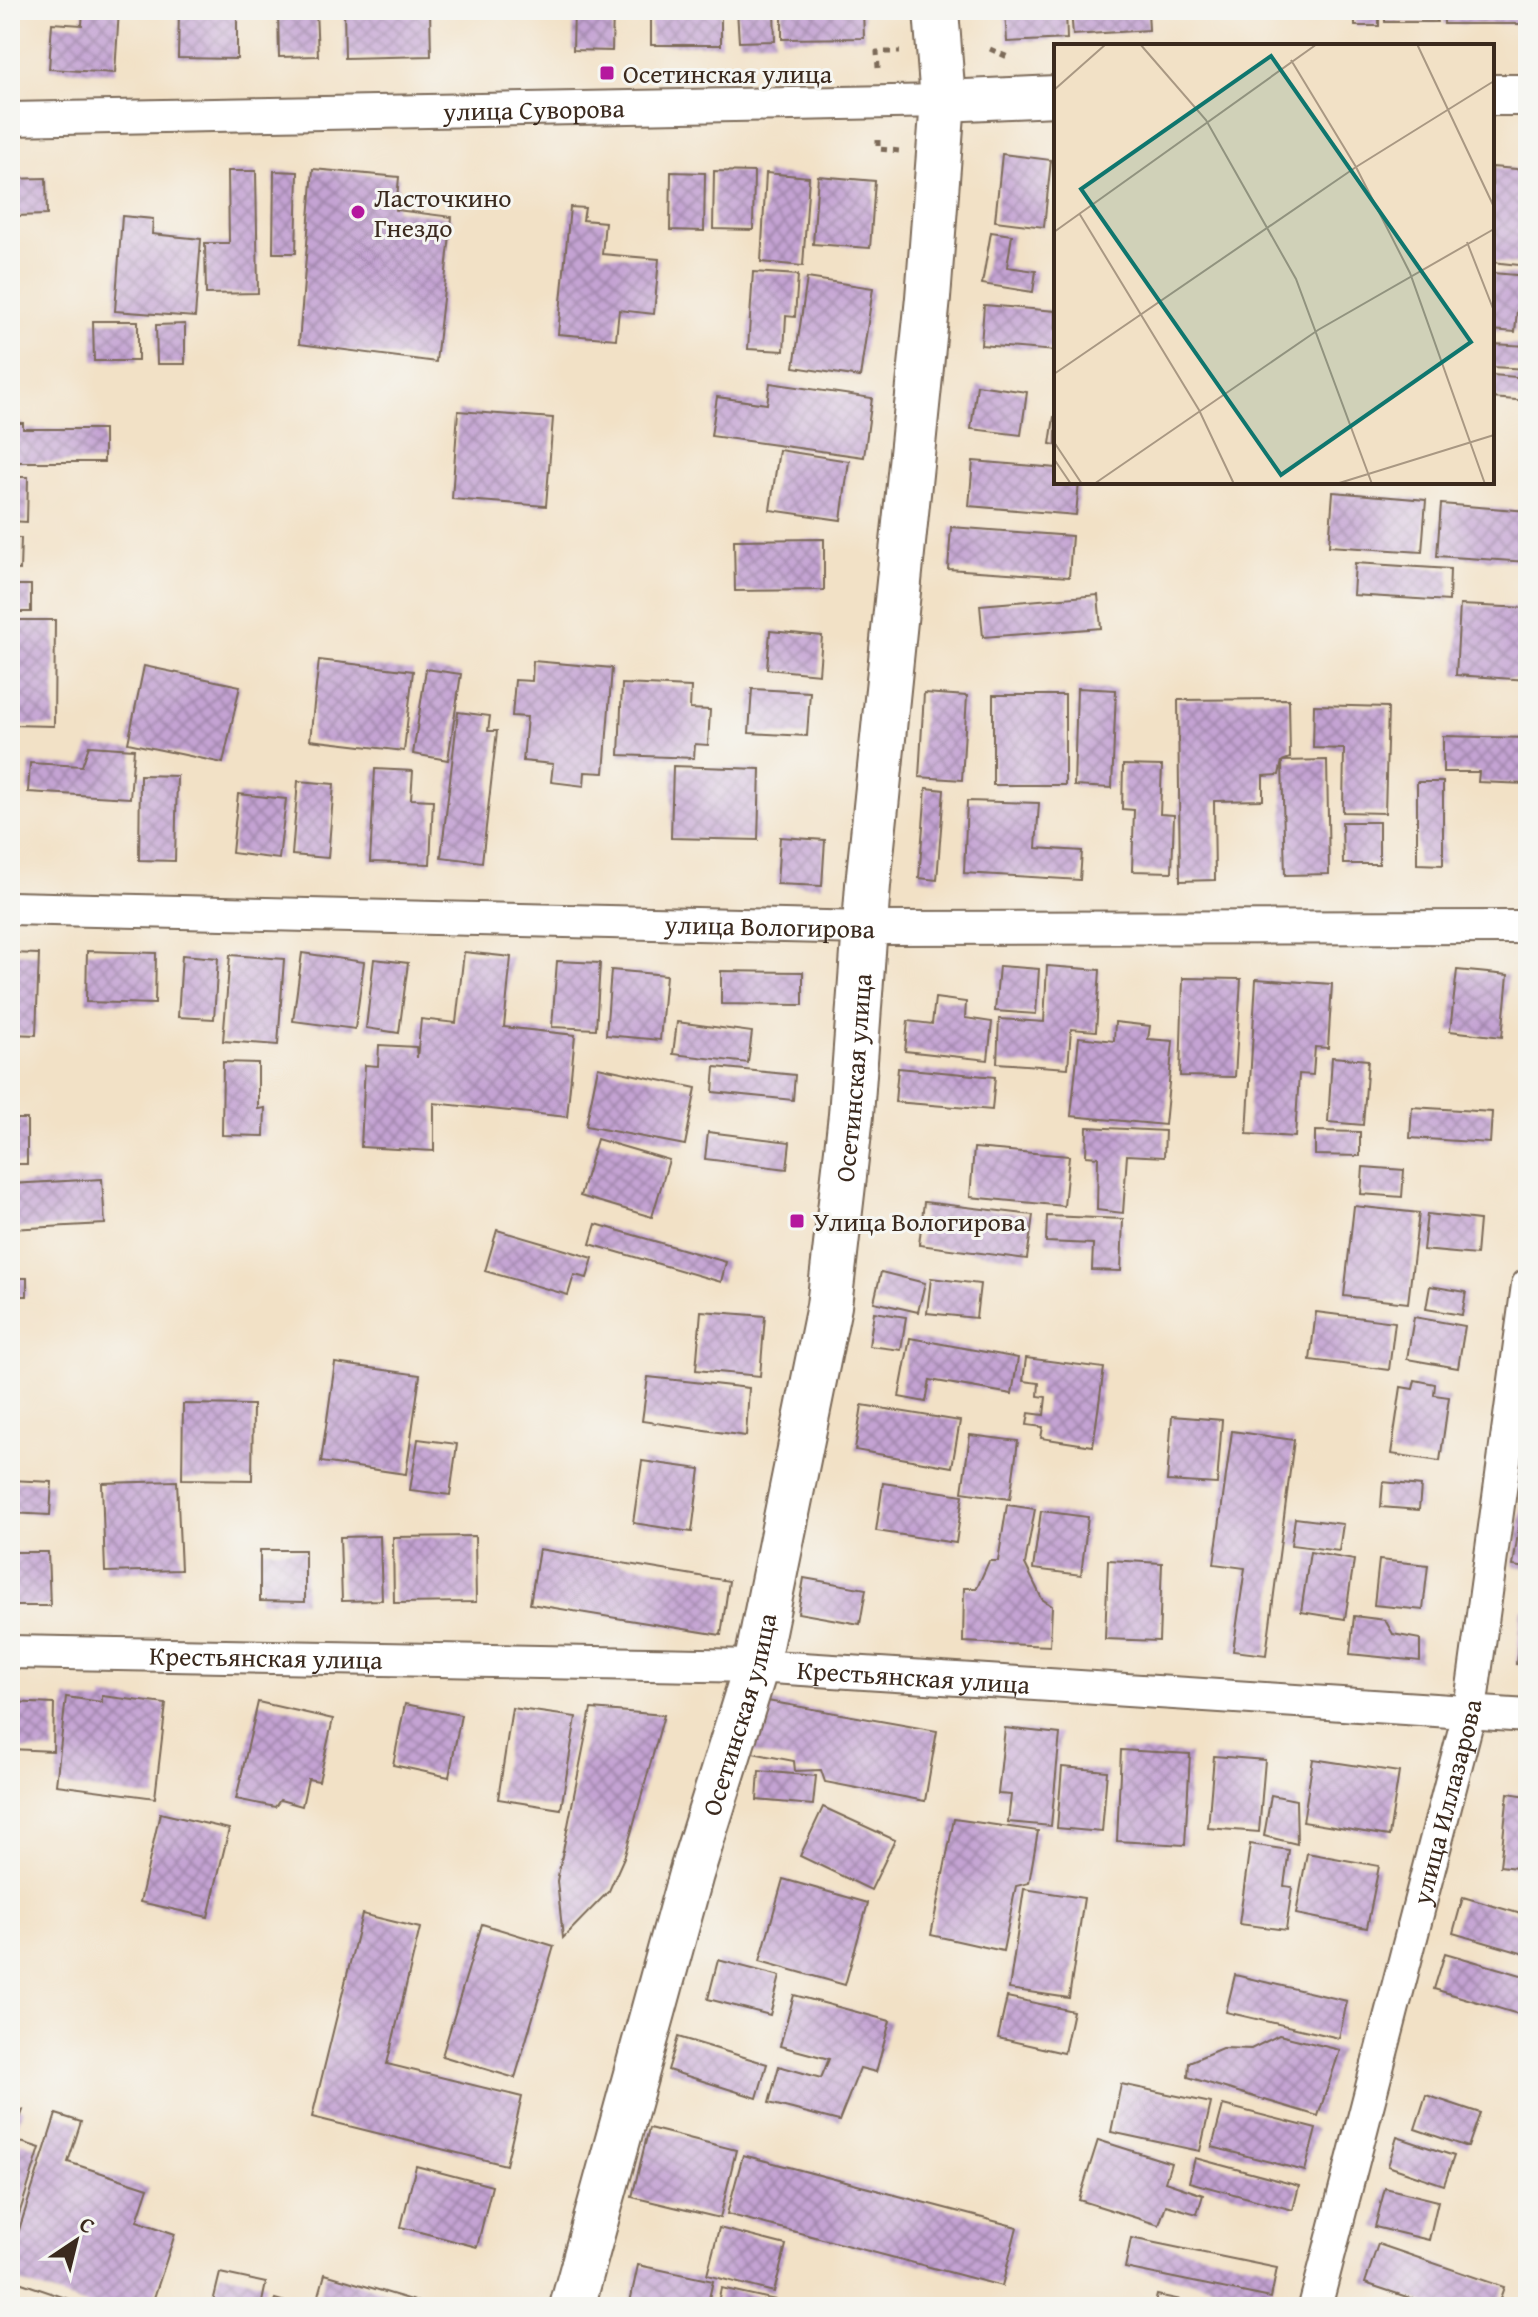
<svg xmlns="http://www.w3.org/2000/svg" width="1538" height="2317" font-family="'Gentium Book Plus',serif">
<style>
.building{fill:url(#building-cross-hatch)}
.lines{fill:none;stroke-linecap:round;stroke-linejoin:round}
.minor-casing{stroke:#7b6a59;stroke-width:36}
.tertiary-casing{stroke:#7b6a59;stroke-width:44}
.secondary-casing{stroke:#7b6a59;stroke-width:48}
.path{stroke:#7b6a59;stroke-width:5;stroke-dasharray:6 6;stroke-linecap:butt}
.minor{stroke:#fff;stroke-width:32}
.tertiary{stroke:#fff;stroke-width:40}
.secondary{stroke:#fff;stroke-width:44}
.poi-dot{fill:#b5179e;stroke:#f6f6f2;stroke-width:3}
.labels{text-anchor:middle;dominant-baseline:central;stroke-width:6;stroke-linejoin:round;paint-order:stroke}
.poi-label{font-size:26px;fill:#3b2a1e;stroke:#f6f6f2;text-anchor:start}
.street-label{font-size:26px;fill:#3b2a1e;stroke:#f6f6f2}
.inset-road{fill:none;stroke:#a99883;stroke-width:2}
.view{fill:#0f766e;fill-opacity:0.15;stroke:#0f766e;stroke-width:4}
.inset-edge{fill:none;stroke:#3b2a1e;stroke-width:4}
</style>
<defs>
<pattern id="building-cross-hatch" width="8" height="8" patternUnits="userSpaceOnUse" patternTransform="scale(2)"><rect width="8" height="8" fill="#c4a3d3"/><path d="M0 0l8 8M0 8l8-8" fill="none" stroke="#a085ab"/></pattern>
</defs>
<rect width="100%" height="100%" fill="#f6f6f2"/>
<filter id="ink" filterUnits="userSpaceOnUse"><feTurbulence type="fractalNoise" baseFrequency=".0125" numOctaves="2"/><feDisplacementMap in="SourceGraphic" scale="16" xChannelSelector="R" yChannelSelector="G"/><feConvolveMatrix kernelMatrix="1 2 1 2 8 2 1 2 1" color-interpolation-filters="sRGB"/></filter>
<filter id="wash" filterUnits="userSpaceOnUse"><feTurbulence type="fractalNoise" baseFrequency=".006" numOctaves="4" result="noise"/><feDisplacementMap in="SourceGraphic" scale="32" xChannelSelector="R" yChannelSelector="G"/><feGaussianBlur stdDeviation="1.8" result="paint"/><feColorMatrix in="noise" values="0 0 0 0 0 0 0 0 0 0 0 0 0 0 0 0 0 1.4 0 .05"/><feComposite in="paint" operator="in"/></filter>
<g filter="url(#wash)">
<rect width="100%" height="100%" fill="#f2e1c6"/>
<g id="blocks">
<g class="building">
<polygon points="83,10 119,10 115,73 49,69 52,23 82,25"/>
<polygon points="179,10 237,10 237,59 178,58"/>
<polygon points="278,10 316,10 318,56 279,57"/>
<polygon points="344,10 430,10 431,56 345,58"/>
<polygon points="574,10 613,10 612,51 573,50"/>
<rect x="651" y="10" width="70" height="35"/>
<polygon points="737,10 774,10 775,41 739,42"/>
<polygon points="782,10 863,10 864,38 782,39"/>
<polygon points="1005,10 1066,10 1067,39 1007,42"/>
<polygon points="1071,10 1148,10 1149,30 1073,35"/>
<rect x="1355" y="10" width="24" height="16"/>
<rect x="1385" y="10" width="52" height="12"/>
<rect x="1444" y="10" width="77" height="14"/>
<polygon points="1002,154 1051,160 1044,227 995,221"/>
<polygon points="1492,167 1528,170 1528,266 1492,262"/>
<polygon points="313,169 399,177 396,210 452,217 436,362 299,344"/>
<polygon points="228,171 256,171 258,293 206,294 205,243 229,243"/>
<polygon points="274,171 298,172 296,253 273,253"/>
<polygon points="714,171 754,172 753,230 713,229"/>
<polygon points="671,172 705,173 704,231 670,230"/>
<polygon points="766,173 809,177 803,266 761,262"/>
<polygon points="818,176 875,181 870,248 813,244"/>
<polygon points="46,178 47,215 14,216 16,290 10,290 10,179"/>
<polygon points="570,207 585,208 583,220 605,222 602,254 659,259 654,314 619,310 616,339 558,334"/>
<polygon points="122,216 153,219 152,234 201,239 195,317 115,311"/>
<polygon points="991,232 1012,235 1007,267 1036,271 1033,292 982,284"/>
<polygon points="753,272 798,275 795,317 786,316 784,351 748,349"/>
<polygon points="1492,273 1528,276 1528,311 1517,310 1515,332 1492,330"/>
<polygon points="807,278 873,288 860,377 794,367"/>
<polygon points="984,305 1056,311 1056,351 981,345"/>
<rect x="10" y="315" width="6" height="52"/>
<polygon points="93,321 138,321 138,361 94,361"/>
<polygon points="185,324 185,364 157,364 156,325"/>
<polygon points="1492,344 1528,346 1528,369 1492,367"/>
<polygon points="1492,375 1528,378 1528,401 1492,398"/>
<polygon points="770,383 872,398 864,457 711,436 717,397 767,404"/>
<polygon points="977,385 1027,392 1021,435 971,429"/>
<polygon points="458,411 553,418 546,506 452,499"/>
<polygon points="1054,417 1056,417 1056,445 1050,444"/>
<polygon points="10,423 23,423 23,429 104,429 104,462 10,462"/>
<polygon points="779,450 849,461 841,520 770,510"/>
<polygon points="973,461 1056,468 1056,482 1079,482 1076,515 969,506"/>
<polygon points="10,477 28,477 27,522 10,521"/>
<polygon points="1333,492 1426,500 1422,552 1329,546"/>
<polygon points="1441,504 1528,511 1528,562 1437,556"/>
<polygon points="951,527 1072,536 1069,577 948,569"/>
<polygon points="10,538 21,538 20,570 10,569"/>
<polygon points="824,539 824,590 735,591 734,540"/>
<polygon points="1355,563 1450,569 1449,601 1353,595"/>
<rect x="10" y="585" width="21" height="27"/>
<polygon points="1098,595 1101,628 983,637 980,605"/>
<polygon points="1460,605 1528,608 1528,680 1456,675"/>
<polygon points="10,620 55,620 54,726 10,725"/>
<polygon points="770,631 822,636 819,674 767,669"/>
<polygon points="319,660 413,671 404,751 310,740"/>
<polygon points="533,661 612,668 604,773 585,772 584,786 551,782 553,764 523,761 527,717 512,716 515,680 532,681"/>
<polygon points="144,666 240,686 223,763 128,743"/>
<polygon points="426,669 461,674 448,760 413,754"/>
<polygon points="622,684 691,687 690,709 710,710 708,745 695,744 694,758 619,755"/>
<polygon points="1077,688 1116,690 1112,788 1074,786"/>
<polygon points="752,689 810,692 807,736 749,733"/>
<polygon points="924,693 967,696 962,780 919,777"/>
<rect x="993" y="695" width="72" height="90"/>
<polygon points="1289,699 1290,758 1282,761 1327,760 1329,874 1285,875 1282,761 1279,775 1263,776 1263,800 1214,801 1215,880 1180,881 1178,700"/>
<polygon points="1314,705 1388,707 1385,813 1343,812 1344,749 1313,748"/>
<polygon points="458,712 490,716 488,731 497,731 482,862 441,857"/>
<polygon points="1443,736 1528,738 1527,784 1478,782 1479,772 1443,772"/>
<polygon points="89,746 134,749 130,798 28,792 30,763 82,766"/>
<polygon points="1123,765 1162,766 1160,814 1174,815 1172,872 1132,871 1134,810 1122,809"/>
<polygon points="673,766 760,769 758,840 671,838"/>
<polygon points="375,769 413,771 411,799 433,800 430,864 370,862"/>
<polygon points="140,775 177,776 175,861 139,860"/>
<polygon points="298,781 334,784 328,858 292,855"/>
<polygon points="1417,782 1443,782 1443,865 1417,864"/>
<polygon points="926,788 944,790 937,880 919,878"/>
<polygon points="238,794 286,799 279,859 232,853"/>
<polygon points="967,801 1039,803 1036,848 1082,851 1080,880 964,873"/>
<polygon points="1342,822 1379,822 1379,864 1343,864"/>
<polygon points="780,837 825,840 822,886 777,884"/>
<polygon points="87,951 156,953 155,1004 86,1002"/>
<polygon points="464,952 511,957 504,1027 575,1035 567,1117 434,1103 434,1151 361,1147 365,1065 378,1066 379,1045 416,1047 417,1058 421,1019 456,1023"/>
<polygon points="10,953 39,954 36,1035 10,1034"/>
<polygon points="302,953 364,962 355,1029 293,1021"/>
<polygon points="182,955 218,958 214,1019 178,1017"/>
<polygon points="230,955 284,959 278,1045 223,1041"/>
<polygon points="374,959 408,963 399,1033 366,1028"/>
<polygon points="557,961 600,963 596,1029 552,1027"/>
<polygon points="999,966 1039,969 1036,1014 995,1011"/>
<polygon points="1047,966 1100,970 1096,1031 1071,1029 1068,1068 997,1063 999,1019 1044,1022"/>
<polygon points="611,970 666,975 660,1040 606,1035"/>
<polygon points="1457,970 1508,975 1502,1037 1450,1031"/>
<polygon points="721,971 803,972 803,1005 721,1004"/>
<polygon points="1183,978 1241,979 1235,1077 1180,1076"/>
<polygon points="1256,979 1332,984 1328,1048 1315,1047 1313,1075 1299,1074 1295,1137 1247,1134"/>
<polygon points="935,998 966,1002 965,1018 992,1022 988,1060 905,1051 908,1021 932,1024"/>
<polygon points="677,1022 752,1032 748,1063 673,1054"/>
<polygon points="1115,1022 1150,1026 1148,1039 1173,1041 1165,1125 1071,1116 1079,1037 1114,1041"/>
<polygon points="1332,1057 1368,1060 1363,1125 1328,1122"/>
<polygon points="223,1062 258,1063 258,1109 265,1108 264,1136 222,1135"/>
<polygon points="598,1067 696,1088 685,1145 586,1126"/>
<polygon points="715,1067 795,1075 793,1100 713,1092"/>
<polygon points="898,1068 995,1077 992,1110 895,1102"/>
<polygon points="1412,1107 1492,1112 1490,1143 1410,1138"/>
<rect x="10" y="1119" width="17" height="45"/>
<polygon points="1087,1127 1165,1131 1164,1157 1127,1155 1123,1213 1097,1210 1098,1157 1086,1156"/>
<polygon points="1315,1131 1360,1132 1360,1156 1315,1155"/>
<polygon points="708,1132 790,1142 787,1169 705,1159"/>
<polygon points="597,1139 669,1160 652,1217 580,1196"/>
<polygon points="974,1148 1069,1156 1064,1206 970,1197"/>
<polygon points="1363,1167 1404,1170 1402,1197 1361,1194"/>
<polygon points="102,1179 105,1224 10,1229 10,1184"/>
<polygon points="924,1202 1033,1215 1027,1259 919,1245"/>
<polygon points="1354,1206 1419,1213 1408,1303 1344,1296"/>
<polygon points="1427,1214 1479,1220 1476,1255 1423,1250"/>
<polygon points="1047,1216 1123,1219 1121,1271 1092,1270 1093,1244 1046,1242"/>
<polygon points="596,1224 726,1262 721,1282 590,1244"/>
<polygon points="497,1230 593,1258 587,1278 574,1275 568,1295 485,1271"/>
<polygon points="881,1272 925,1283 918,1312 874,1302"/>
<rect x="10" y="1278" width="17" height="18"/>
<polygon points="931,1278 980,1284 976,1318 927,1313"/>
<polygon points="1430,1286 1466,1292 1462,1315 1426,1309"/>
<polygon points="701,1311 765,1316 760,1376 696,1370"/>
<polygon points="874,1312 906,1317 901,1350 869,1346"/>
<polygon points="1316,1312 1395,1322 1389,1370 1310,1360"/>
<polygon points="1414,1317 1465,1326 1458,1368 1407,1359"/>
<polygon points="910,1338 1018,1358 1012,1394 930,1380 926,1402 899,1397"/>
<polygon points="1026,1358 1104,1368 1093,1446 1041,1438 1043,1427 1027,1425 1029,1413 1044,1415 1046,1397 1038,1396 1039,1383 1023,1381"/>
<polygon points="335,1363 420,1375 406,1474 321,1462"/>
<polygon points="648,1377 749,1388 746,1436 642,1421"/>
<polygon points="1415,1380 1435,1384 1434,1395 1449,1397 1440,1461 1391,1454 1401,1387 1413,1389"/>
<polygon points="183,1404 253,1405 252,1480 182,1479"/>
<polygon points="862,1405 960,1421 952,1467 855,1450"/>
<polygon points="1172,1416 1222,1420 1217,1484 1167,1481"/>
<polygon points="1232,1431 1294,1440 1266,1655 1233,1651 1245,1568 1214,1564"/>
<polygon points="970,1435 1018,1441 1010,1499 962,1492"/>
<polygon points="418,1439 457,1444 450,1495 410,1490"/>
<polygon points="642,1461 700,1469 692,1532 633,1523"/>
<polygon points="10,1480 52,1482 50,1515 10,1513"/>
<polygon points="177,1481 181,1570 105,1572 102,1483"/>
<polygon points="1383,1482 1421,1486 1419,1510 1381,1507"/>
<polygon points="883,1483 963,1495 956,1543 876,1531"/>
<polygon points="1524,1493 1528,1494 1528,1568 1513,1566"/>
<polygon points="1007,1505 1035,1509 1025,1564 1042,1599 1052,1606 1050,1646 963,1642 964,1588 977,1588 989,1561 998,1561"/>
<polygon points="1041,1511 1088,1517 1081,1575 1033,1569"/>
<polygon points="1295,1518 1343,1524 1339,1551 1291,1545"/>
<polygon points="380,1536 382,1600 342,1601 340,1537"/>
<polygon points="475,1536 476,1602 394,1603 393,1537"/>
<polygon points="539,1549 729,1581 721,1635 530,1604"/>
<polygon points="260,1550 305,1550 305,1602 260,1601"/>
<polygon points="10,1552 48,1552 50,1606 10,1606"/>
<polygon points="1310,1552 1354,1560 1345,1619 1301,1612"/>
<polygon points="1108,1560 1162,1563 1159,1641 1105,1639"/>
<polygon points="1379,1560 1428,1565 1423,1610 1374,1605"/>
<polygon points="804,1578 866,1589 860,1624 798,1613"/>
<polygon points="1522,1609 1528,1610 1528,1665 1516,1664"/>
<polygon points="1354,1616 1385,1620 1393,1634 1420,1639 1420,1661 1350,1654"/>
<polygon points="102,1696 166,1704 155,1798 56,1785 66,1697 102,1702"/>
<polygon points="756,1699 937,1731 925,1801 825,1782 821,1770 795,1771 794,1761 747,1752"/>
<polygon points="10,1702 54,1704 53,1751 10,1749"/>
<polygon points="258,1702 333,1719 319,1781 308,1779 302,1806 280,1800 275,1807 236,1799"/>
<polygon points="405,1704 461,1715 449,1777 393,1765"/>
<polygon points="512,1708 576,1717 561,1809 498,1799"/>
<polygon points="591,1709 664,1715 625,1855 609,1891 563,1938 557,1881"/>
<polygon points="1005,1728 1060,1734 1051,1826 1008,1822 1011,1795 998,1794"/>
<polygon points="1121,1750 1190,1754 1185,1845 1117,1841"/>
<polygon points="1214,1756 1265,1760 1259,1832 1208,1828"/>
<polygon points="1313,1759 1399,1772 1389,1836 1303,1822"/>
<polygon points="1062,1767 1107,1771 1102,1832 1057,1828"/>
<polygon points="759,1771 816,1776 813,1805 757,1800"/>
<polygon points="1508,1793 1528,1796 1525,1869 1500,1866"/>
<polygon points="1271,1795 1296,1800 1297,1844 1264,1836"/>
<polygon points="823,1807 895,1840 871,1890 800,1856"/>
<polygon points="160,1813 229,1829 208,1917 140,1902"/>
<polygon points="954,1819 1038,1831 1029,1883 1016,1886 1003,1951 931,1935"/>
<polygon points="1250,1844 1289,1850 1284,1886 1292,1887 1286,1930 1239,1924"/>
<polygon points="1307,1853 1379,1866 1367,1928 1296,1914"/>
<polygon points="783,1879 868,1903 845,1985 760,1961"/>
<polygon points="1024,1889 1084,1898 1069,1998 1009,1989"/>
<polygon points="1463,1897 1528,1916 1528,1955 1453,1933"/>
<polygon points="362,1914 420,1928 387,2064 522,2097 506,2165 312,2117"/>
<polygon points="482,1924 554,1946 515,2078 442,2056"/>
<polygon points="1445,1953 1528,1977 1528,2017 1434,1989"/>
<polygon points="718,1960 780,1976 770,2015 708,1999"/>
<polygon points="1235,1975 1347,2001 1339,2038 1226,2012"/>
<polygon points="794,1995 890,2021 876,2072 860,2068 839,2121 769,2103 779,2066 821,2078 829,2059 780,2046"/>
<polygon points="1007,1997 1073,2011 1064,2053 998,2038"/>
<polygon points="1279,2035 1340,2050 1318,2116 1188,2077 1189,2062 1222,2048 1251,2049"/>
<polygon points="678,2037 767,2064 757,2098 668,2070"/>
<polygon points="1121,2084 1211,2103 1200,2151 1111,2132"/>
<polygon points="1426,2095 1480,2113 1468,2147 1415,2129"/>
<polygon points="10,2105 23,2110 10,2146"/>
<polygon points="1223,2105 1316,2129 1305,2171 1212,2147"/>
<polygon points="56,2114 81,2122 68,2162 148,2188 137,2221 175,2234 151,2307 92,2307 10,2279 10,2258"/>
<polygon points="649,2128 736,2150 720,2218 632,2197"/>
<polygon points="1397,2137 1454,2156 1444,2185 1388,2166"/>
<polygon points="1098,2140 1171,2163 1165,2182 1203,2195 1197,2214 1166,2205 1159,2225 1079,2200"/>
<polygon points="21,2142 40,2148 15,2227 10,2226 10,2176"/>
<polygon points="743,2155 1017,2227 1002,2286 727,2214"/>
<polygon points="1195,2158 1299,2186 1293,2210 1189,2182"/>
<polygon points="416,2166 492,2186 477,2247 401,2227"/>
<polygon points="1385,2188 1438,2201 1429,2240 1375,2227"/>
<polygon points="719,2228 786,2245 774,2292 707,2275"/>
<polygon points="1131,2238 1277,2268 1271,2298 1125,2268"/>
<polygon points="1378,2244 1504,2287 1497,2307 1437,2307 1365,2283"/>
<polygon points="638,2265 713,2281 707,2307 672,2300 670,2307 629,2307"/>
<polygon points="220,2273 266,2283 261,2307 213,2302"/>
<polygon points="325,2274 432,2306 432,2307 316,2306"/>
<polygon points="721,2288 803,2306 803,2307 717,2307"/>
<polygon points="1157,2295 1210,2306 1210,2307 1154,2307"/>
<polygon points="275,2299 299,2306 299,2307 272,2307"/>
</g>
</g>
</g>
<g filter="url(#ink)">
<use href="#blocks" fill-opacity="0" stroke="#7b6a59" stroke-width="2"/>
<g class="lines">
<g class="minor-casing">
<g id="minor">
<path id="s1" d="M10 119 943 101"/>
<path id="s2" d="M10 908 866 928 1528 927"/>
<path id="s3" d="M10 1652 756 1666 1528 1716"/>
<path id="s4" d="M1315 2307 1470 1710 1528 1285"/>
</g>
</g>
<g class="tertiary-casing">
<g id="tertiary">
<polyline points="1492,95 1528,95"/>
<polyline points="943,101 1056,96"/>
</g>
</g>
<g class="secondary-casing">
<g id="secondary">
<path id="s5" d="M572 2307 691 1874 756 1666 829 1306 851 1115 868 885 928 298 943 101 936 10"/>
</g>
</g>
<g class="path">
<polyline points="990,49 1010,58"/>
<polyline points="878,68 877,52 900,52"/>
<polyline points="878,140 878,149 900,151"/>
</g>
<use href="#minor" class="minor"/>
<use href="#tertiary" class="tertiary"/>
<use href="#secondary" class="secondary"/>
</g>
</g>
<g class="poi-dot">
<rect x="599" y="65" width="16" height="16" rx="4"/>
<circle cx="358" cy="212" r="8"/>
<rect x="789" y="1213" width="16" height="16" rx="4"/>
</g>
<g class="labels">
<g class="poi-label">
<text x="623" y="73">Осетинская улица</text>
<text x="374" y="197">Ласточкино<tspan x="374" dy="30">Гнездо</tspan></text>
<text x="813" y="1221">Улица Вологирова</text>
</g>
<g class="street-label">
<text stroke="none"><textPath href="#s1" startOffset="524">улица Суворова</textPath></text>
<text stroke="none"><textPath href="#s2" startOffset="760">улица Вологирова</textPath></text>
<text stroke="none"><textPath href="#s5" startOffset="1264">Осетинская улица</textPath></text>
<text stroke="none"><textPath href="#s3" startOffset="256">Крестьянская улица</textPath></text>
<text stroke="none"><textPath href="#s3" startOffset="904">Крестьянская улица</textPath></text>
<text stroke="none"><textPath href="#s5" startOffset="616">Осетинская улица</textPath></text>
<text stroke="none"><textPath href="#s4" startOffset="522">улица Иллазарова</textPath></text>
</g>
</g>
<g transform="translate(1054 44)">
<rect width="440" height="440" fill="#f2e1c6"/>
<path class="inset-road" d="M86 0 152 76 242 235 318 440M363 0 440 163M237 16 302 123 356 229 431 440M0 46 52 0M25 169 145 366 180 440M0 188 263 0M413 198 440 267M0 330 302 123 440 37M0 398 28 440M0 415 17 440M40 440 264 286 440 185M282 440 440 391"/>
<path class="view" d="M217 12 417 298 227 431 27 145Z"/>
<rect width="440" height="440" class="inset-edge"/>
</g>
<rect width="1538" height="2317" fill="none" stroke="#f6f6f2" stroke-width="40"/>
<g transform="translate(76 2241) rotate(35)" stroke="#f6f6f2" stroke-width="6" paint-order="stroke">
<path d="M0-6L14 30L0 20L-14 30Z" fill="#3b2a1e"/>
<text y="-12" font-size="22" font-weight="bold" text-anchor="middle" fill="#3b2a1e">С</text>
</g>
</svg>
